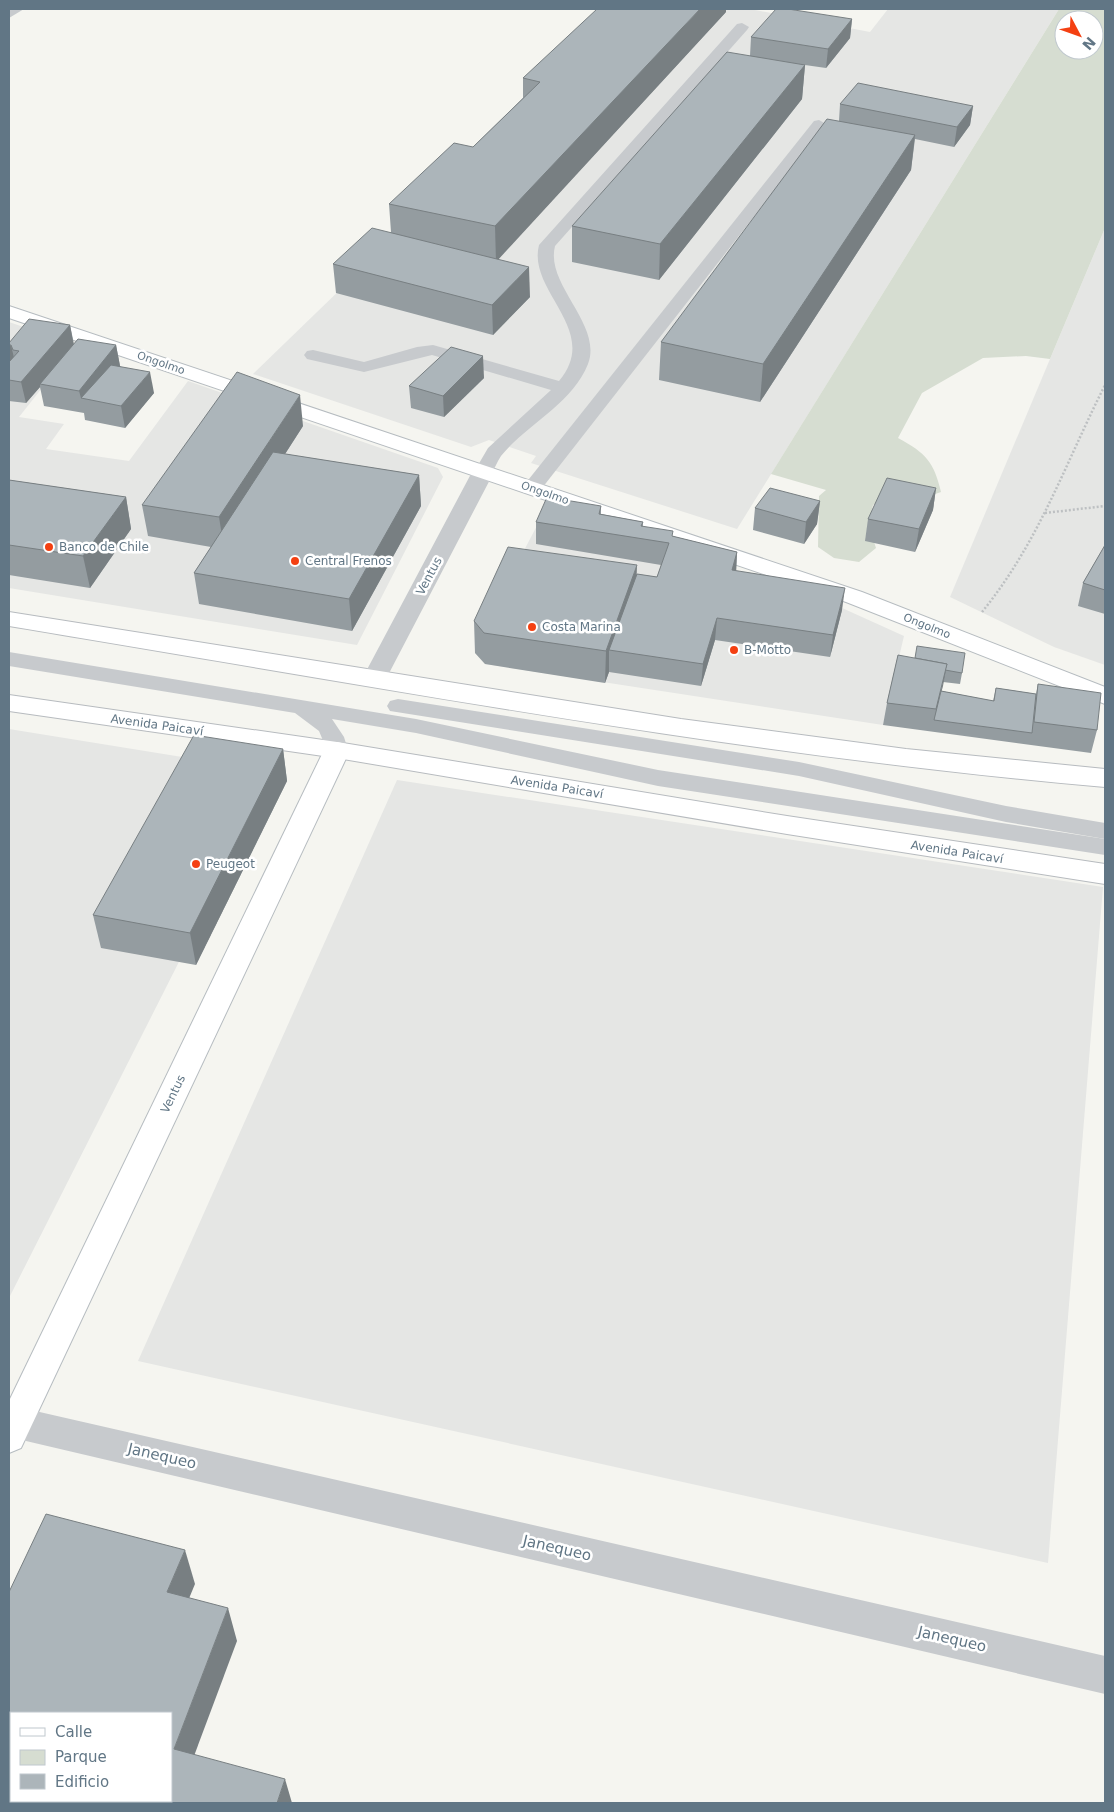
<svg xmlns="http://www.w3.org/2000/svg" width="1114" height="1812" font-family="'DejaVu Sans',sans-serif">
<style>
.built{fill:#e5e6e4}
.green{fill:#d6ddd1;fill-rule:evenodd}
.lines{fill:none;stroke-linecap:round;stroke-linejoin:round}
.secondary-casing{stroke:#b6bcc0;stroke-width:2}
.primary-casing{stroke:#b7bbbf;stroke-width:2}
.path{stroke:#bdc0c2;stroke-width:2.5;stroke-dasharray:2 2;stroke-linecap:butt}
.lane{fill:#c7cacd;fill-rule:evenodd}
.street{fill:#c7cacd;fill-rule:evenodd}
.secondary{fill:#fff;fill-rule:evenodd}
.primary{fill:#fff;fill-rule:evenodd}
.wall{fill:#949ca0}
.shaded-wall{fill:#787f82}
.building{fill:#acb5ba;stroke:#787f82;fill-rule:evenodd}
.poi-dot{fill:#f44012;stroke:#fff;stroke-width:2}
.labels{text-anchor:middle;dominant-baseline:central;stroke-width:5;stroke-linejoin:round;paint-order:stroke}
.far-street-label{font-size:11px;fill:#617685;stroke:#fff}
.poi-label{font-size:12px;fill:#617685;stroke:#fff;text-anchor:start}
.street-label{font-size:12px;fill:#617685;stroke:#fff}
.near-street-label{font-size:15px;fill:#617685;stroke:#fff}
</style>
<rect width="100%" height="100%" fill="#f5f5f0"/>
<g class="built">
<polygon points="630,9 750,9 870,32 888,9 1059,9 737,529 531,463 536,456 489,440 471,447 253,374"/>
<polygon points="1105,228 1105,665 1054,647 950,597"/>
<polygon points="9,322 76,345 19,417 64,424 46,449 129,461 188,381 438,468 443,477 357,645 9,588"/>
<polygon points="541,518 831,603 904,636 883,725 485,664 475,653 509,579"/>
<polygon points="9,729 275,772 9,1298"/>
<polygon points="397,780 1103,887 1048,1563 138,1361"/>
</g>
<path class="green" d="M1059 9H1105V228L1050 359 1026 356 983 358 922 393 898 438C926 453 934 462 941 492L921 499 893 494 873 505 868 523 876 548 859 562 834 558 818 547 819 496 826 490 771 474ZM1064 20H1094V50H1064Z"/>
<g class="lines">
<g class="secondary-casing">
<g id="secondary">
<polygon points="9,306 862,592 1105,687 1105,704 846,602 9,318"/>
<polygon points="337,742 346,744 350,750 21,1448 9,1453 9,1401 324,750 328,744"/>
</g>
</g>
<g class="primary-casing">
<g id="primary">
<path d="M9 612 681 719 906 749 1105 769V787C737 755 373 686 9 626Z"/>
<polygon points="9,695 337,742 787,816 1105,864 1105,884 787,834 337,758 9,711"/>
</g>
</g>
<g class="path">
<polyline points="1045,513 1105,506"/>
<path d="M982 612C1039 542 1065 464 1105 385"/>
</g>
<g class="lane">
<path d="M742 23 749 27 747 30 555 246C545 285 603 324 588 364 572 404 527 424 501 456 497 462 494 470 490 476H476L474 472 488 448 551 390 432 355 364 372 307 359 304 355 307 351 313 350 364 362 417 347 433 345 559 381C602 330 527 292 539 245L737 24Z"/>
<polygon points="819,120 826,124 824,127 539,492 525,492 523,488 525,484 814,121"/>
<polygon points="9,652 416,719 658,770 1105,839 1105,855 658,786 416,733 332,719 344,737 348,750 345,755 337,757 329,755 319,731 295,713 9,666"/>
<polygon points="398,699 799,762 1006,806 1105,823 1105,839 1006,822 799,776 390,711 387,706 390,701"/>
</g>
<g class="street">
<polygon points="9,9 24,9 9,18"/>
<polygon points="483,466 491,467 494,472 386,679 383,685 374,687 365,685 362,679 472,472 475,467"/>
<polygon points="9,1405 1105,1656 1105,1694 9,1437"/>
</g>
<use href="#secondary" class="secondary"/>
<use href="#primary" class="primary"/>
</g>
<g class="wall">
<polygon points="726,12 498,259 530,297 493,335 336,293 333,264 391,232 389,204 473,147 523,98 523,78"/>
<polygon points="852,19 850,38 826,68 805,65 802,99 659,280 572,262 572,226 750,56 751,37"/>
<polygon points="840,104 973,106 970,125 954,147 915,139 911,170 760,402 659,380 661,342 839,121"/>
<polygon points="70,325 74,344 116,345 120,366 154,393 125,428 85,420 84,413 44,406 40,387 26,403 9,401 9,343"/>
<polygon points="484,378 444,417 411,408 409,386"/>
<polygon points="303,426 285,454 419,475 421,506 352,631 199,604 194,573 211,547 148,536 142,505"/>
<polygon points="9,480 126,497 131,529 90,588 9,575"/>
<polygon points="936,488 933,510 915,552 865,541 868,519"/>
<polygon points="820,501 817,524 804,544 753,530 755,508"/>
<polygon points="601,506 601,514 643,522 643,527 672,536 737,552 736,571 842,610 830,657 715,640 701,686 609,672 605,683 485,664 475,653 474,621 637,574 657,577 661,565 536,544 536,522"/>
<polygon points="1105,545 1105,614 1078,606 1083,583"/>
<polygon points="898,655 962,673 960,684 943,682 941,691 993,701 996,688 1036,694 1038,684 1097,730 1091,753 883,725 887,703"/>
<polygon points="283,749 287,781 196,965 101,948 93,915"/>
</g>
<g class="shaded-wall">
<polygon points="700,9 726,9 726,12 496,262 495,226"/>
<polygon points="852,19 850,38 826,68 828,49"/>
<polygon points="805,65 802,99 659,280 660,244"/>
<polygon points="973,106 970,125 954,147 957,127"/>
<polygon points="915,135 911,170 760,402 763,364"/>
<polygon points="529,267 530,297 493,335 492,305"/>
<polygon points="70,325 74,347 40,384 40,387 26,403 21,382"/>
<polygon points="11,345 18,375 9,380 9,348"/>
<polygon points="116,345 120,366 81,398 79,391"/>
<polygon points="483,356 484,378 444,417 443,396"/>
<polygon points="150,372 154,393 125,428 121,406"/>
<polygon points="300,395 303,426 224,549 219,517"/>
<polygon points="419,475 421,506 352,631 349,599"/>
<polygon points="936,488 933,510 915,552 919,529"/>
<polygon points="126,497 131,529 90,588 83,556"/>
<polygon points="820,501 817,524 804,544 806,522"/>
<polygon points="737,552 736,574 732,570"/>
<polygon points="637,565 636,596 609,650 609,672 605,683 606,651"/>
<polygon points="845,588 842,610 830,657 833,635"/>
<polygon points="717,618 715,640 701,686 703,664"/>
<polygon points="947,664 943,686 934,720"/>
<polygon points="283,749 287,781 196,965 190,933"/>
<polygon points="185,1550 195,1584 178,1625 167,1592"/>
<polygon points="228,1608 237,1641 185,1780 174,1749"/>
<polygon points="285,1779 292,1803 277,1803"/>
</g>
<g class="building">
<polygon points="597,9 700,9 495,226 389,204 454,143 473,147 540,82 523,78"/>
<polygon points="776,9 788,9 852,19 828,49 751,37"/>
<polygon points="727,52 805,65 660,244 572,226"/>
<polygon points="858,83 973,106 957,127 840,104"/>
<polygon points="827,119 915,135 763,364 661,342"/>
<polygon points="372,228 529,267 492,305 333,264"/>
<polygon points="29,319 70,325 21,382 9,380 9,362 19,351 13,350 11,345 9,345 9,343"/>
<polygon points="78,339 116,345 79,391 40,384"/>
<polygon points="451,347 483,356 443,396 409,386"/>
<polygon points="111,365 150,372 121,406 81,398"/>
<polygon points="237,372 300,395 219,517 142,505"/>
<polygon points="273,452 419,475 349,599 194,573"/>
<polygon points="887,478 936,488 919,529 868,519"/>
<polygon points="9,480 126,497 83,556 9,545"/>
<polygon points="770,488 820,501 806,522 755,508"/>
<polygon points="547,497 601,506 599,514 643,522 641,526 673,531 672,536 737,552 732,570 845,588 833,635 717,618 703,664 609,650 637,574 657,577 669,543 536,522"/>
<polygon points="1105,545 1105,590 1083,583"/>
<polygon points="508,547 637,565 606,651 484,633 474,621"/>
<polygon points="917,646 965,653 962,673 945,670 947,664 915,658"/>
<polygon points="898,655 947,664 936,709 887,703"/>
<polygon points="1038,684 1101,693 1097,730 1034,722"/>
<polygon points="996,688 1036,694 1032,733 934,720 941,691 994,701"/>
<polygon points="194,735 283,749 190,933 93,915"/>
<path d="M46 1514 185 1550 167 1592 228 1608 174 1749 285 1779 277 1803H9V1592ZM11 1713H171V1801H11Z"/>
</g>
<g class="poi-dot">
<circle cx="49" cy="547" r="5"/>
<circle cx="295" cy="561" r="5"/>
<circle cx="532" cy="627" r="5"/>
<circle cx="734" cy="650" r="5"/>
<circle cx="196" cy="864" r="5"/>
</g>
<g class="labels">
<g class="far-street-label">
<text transform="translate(161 363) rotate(19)">Ongolmo</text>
<text transform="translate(545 493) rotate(19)">Ongolmo</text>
<text transform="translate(927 626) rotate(22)">Ongolmo</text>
</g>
<g class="poi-label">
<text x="59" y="547">Banco de Chile</text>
<text x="305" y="561">Central Frenos</text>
<text x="542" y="627">Costa Marina</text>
<text x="744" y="650">B-Motto</text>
<text x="206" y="864">Peugeot</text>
</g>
<g class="street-label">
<text transform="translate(429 576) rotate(-62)">Ventus</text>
<text transform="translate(157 725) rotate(8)">Avenida Paicaví</text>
<text transform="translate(557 787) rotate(9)">Avenida Paicaví</text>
<text transform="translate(957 852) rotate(9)">Avenida Paicaví</text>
<text transform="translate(173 1094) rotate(-64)">Ventus</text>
</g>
<g class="near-street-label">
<text transform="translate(162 1456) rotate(13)">Janequeo</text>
<text transform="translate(557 1548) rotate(13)">Janequeo</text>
<text transform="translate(952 1639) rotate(13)">Janequeo</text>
</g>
</g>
<rect width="1114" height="1812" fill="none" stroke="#617685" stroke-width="20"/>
<rect x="10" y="1712" width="162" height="90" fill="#ffffff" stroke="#c0c8ce"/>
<rect x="20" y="1728" width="25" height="8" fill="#ffffff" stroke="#c0c8ce"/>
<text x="55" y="1737" font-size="15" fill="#617685">Calle</text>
<rect x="20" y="1750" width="25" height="15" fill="#d6ddd1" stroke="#c0c8ce"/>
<text x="55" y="1762" font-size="15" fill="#617685">Parque</text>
<rect x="20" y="1774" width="25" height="15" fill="#acb5ba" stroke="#c0c8ce"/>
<text x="55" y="1787" font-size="15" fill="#617685">Edificio</text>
<g transform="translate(1079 35) rotate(131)"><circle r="24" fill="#ffffff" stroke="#c0c8ce"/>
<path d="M0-4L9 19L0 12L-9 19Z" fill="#f44012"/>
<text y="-8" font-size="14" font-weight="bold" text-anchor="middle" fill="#617685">N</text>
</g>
</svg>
